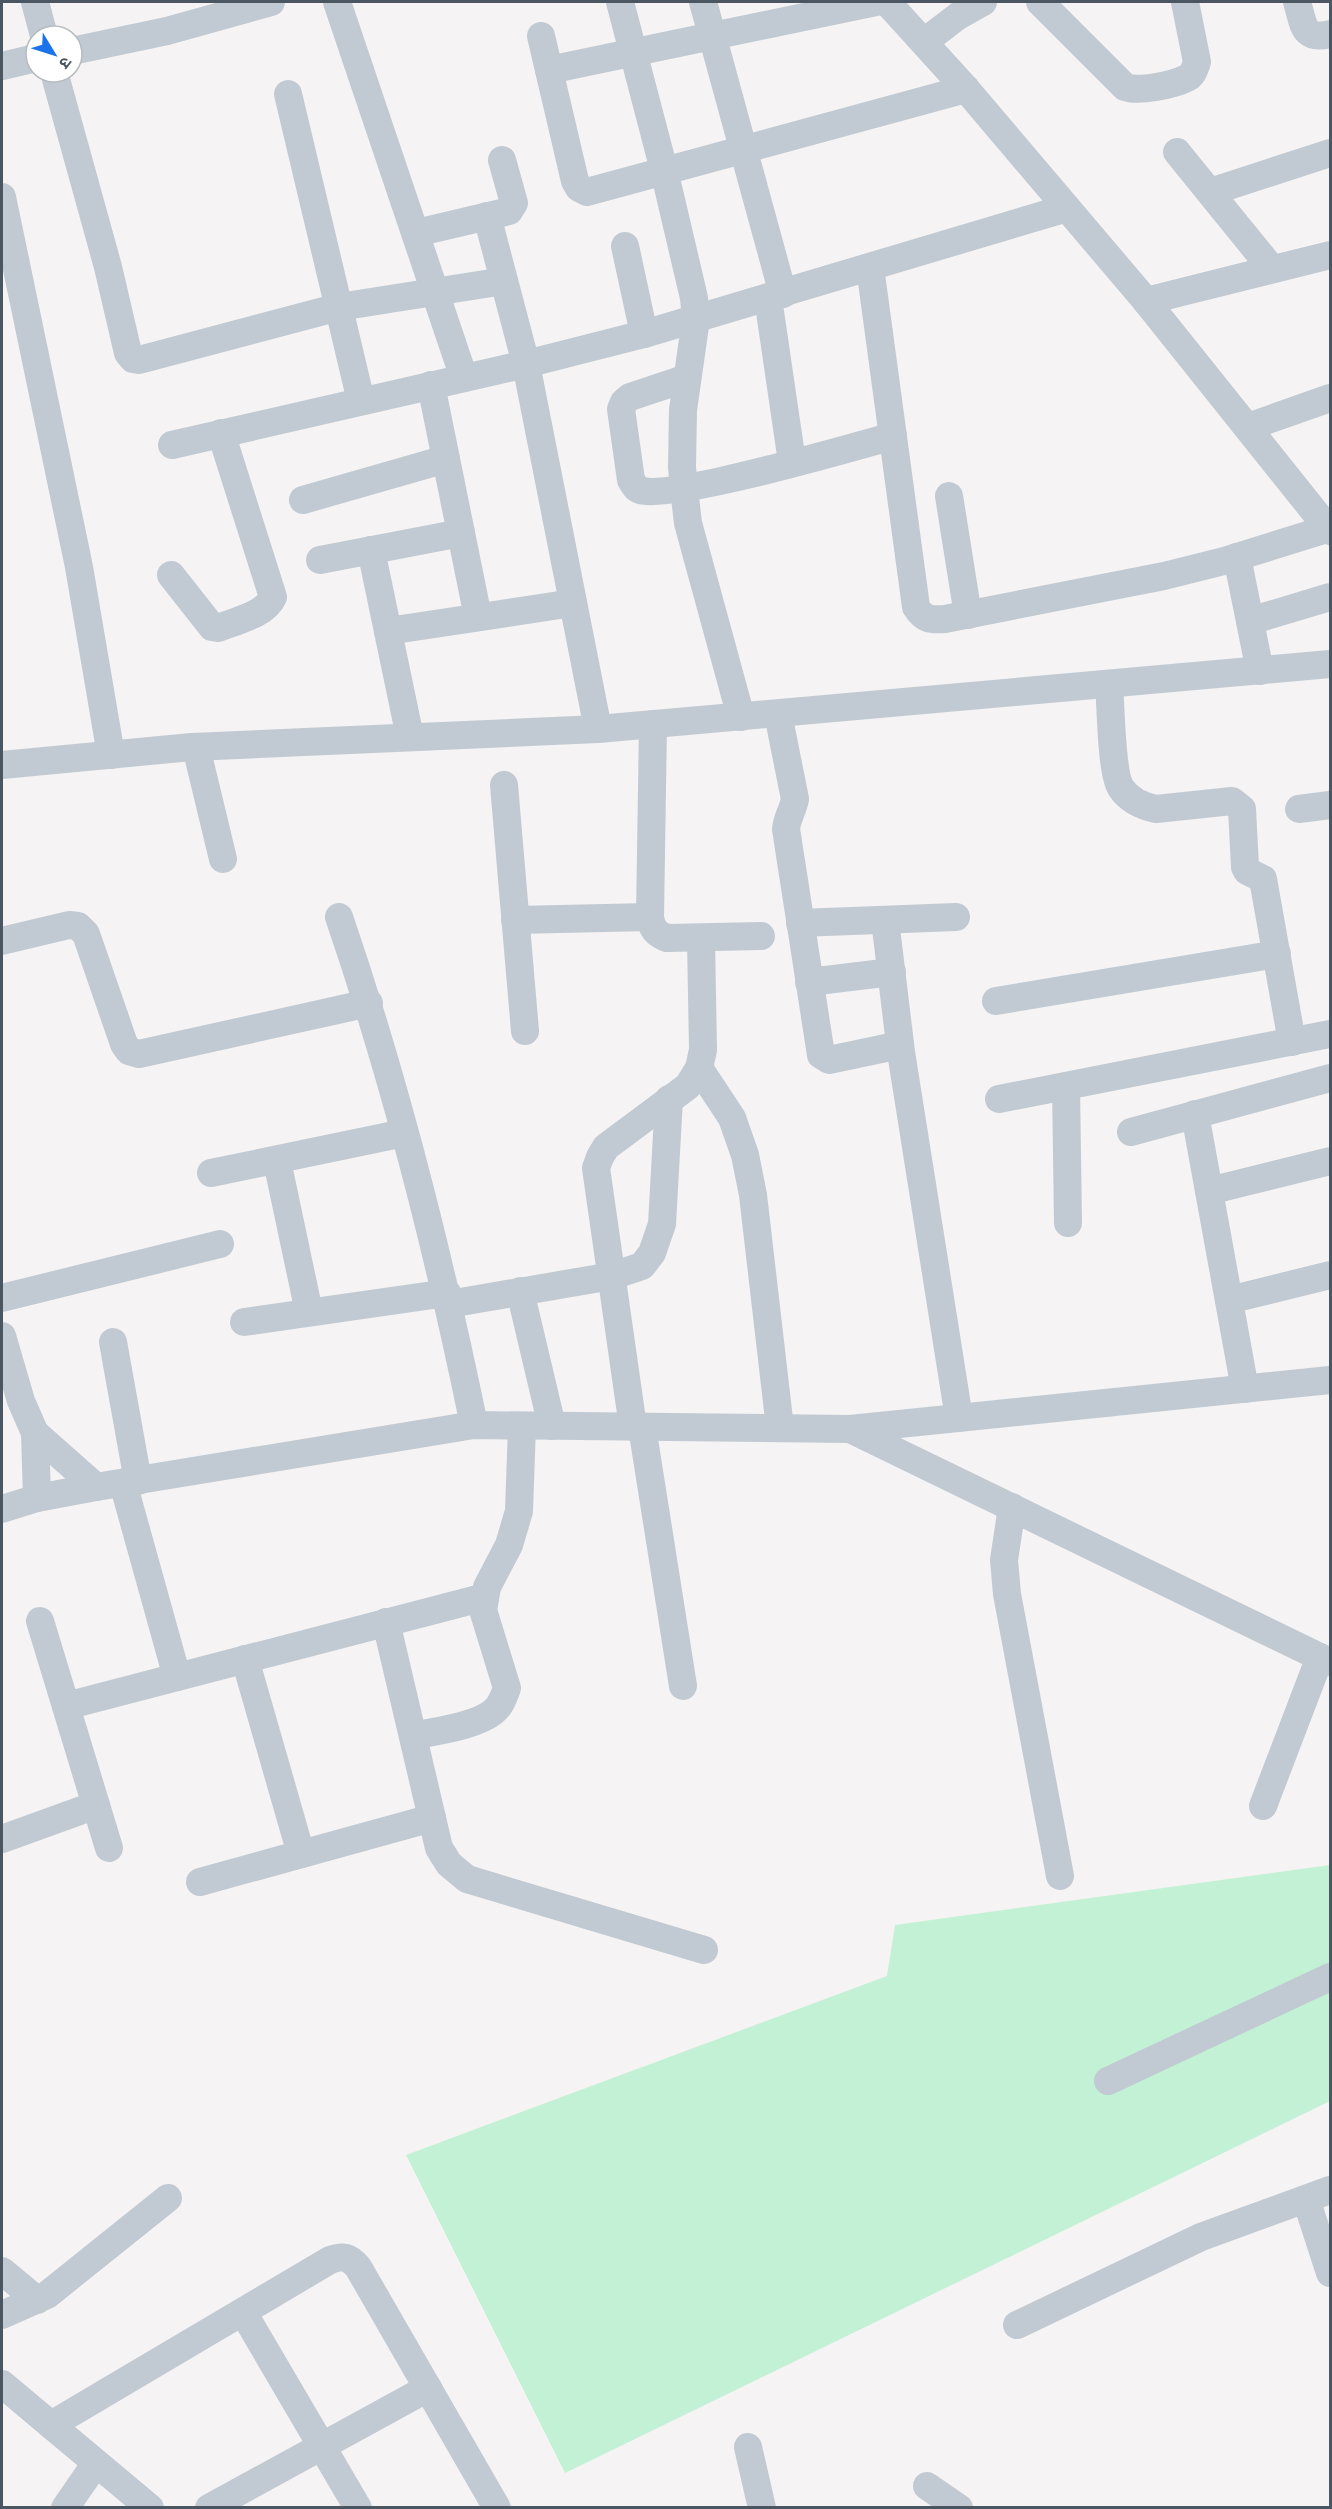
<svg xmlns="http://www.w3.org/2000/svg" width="1332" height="2509" font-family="Jost,'Noto Sans Devanagari',sans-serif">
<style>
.park{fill:#c3f1d5}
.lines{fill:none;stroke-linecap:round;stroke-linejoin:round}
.minor{stroke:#c1cad2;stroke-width:28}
</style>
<rect width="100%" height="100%" fill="#f5f3f3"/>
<polygon class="park" points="1330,1865 1330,2101 565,2473 406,2155 887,1976 895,1925"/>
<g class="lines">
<g class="minor">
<polyline points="35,2 44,36"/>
<polyline points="337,2 464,378"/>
<polyline points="620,2 664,170 694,298 696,319 683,410 682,467 684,489 688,523 741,717"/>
<polyline points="703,2 783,294"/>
<polyline points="887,2 966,89 1146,301 1330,531"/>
<path d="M1040 2 1125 87C1139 92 1173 85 1187 78 1193 75 1195 68 1197 62L1185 2"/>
<path d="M1297 2C1304 24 1302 41 1330 34"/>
<polyline points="541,36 575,181 579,188 587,192 966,89"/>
<polyline points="924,42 958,16 983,2"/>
<polyline points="72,51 167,31 271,2"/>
<polyline points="2,66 36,58"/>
<polyline points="549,70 876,2"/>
<polyline points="54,72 108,267 128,353 133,359 139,360 339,307 504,281"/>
<polyline points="288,94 361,401"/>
<polyline points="1177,152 1272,269"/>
<polyline points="1210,192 1330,153"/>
<polyline points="2,197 79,567 111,755"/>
<polyline points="487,216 526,364 598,729"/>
<polyline points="416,233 509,211 514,203 502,160"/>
<polyline points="625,246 644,334"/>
<path d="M870 267 916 607C924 620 931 620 945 619L1164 576 1224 561 1330 528"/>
<polyline points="768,298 792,462"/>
<polyline points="1146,301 1330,255"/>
<path d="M687 378 630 397 624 402 621 409 631 480C634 484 635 489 640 490 668 501 853 447 893 436"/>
<polyline points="431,385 478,617"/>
<polyline points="1248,427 1330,398"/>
<polyline points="172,445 526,364 644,334 1067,208"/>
<polyline points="949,496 968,615"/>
<polyline points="303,500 446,459"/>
<polyline points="371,550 410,737"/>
<polyline points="1237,557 1260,671"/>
<polyline points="320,560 461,533"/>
<path d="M171 575 212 627 218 628C235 621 265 615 273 597L221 433"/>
<polyline points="1250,621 1330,597"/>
<polyline points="388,631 573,603"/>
<path d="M1109 684C1111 706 1111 773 1121 788 1129 800 1142 806 1156 809L1232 801 1242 809 1245 867 1247 871 1263 879 1292 1042"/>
<path d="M778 714 795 799C793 810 787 818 786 829L821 1055 829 1060 900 1045"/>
<path d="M653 724 650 917C652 929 656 934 667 938L761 936"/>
<polyline points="196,747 223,859"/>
<polyline points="2,765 192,747 598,729 1330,664"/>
<polyline points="504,785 525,1031"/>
<polyline points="1299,809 1330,805"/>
<path d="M339 917C396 1083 439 1254 474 1425"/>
<polyline points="515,920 650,917"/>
<polyline points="885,920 901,1052 959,1418"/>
<polyline points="800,923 956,917"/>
<polyline points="2,941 69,925 78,926 86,934 124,1044 129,1051 139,1054 369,1003"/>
<polyline points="809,982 892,972"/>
<polyline points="996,1001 1277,954"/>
<polyline points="699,1068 732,1118 745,1155 753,1195 780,1428"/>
<polyline points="1066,1086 1068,1223"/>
<polyline points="999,1099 1330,1034"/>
<polyline points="1195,1114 1245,1389"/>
<polyline points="1131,1132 1330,1078"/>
<polyline points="277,1161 309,1312"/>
<polyline points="211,1173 404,1133"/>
<polyline points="1209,1191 1330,1161"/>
<polyline points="520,1291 552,1426"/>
<polyline points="2,1298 220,1244"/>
<polyline points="1229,1300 1330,1275"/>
<polyline points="449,1304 612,1276 642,1266 652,1253 662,1224 669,1099"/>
<polyline points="244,1322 447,1293"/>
<polyline points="2,1336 21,1401 35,1433 37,1498"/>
<polyline points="113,1342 138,1481"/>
<polyline points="633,1427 596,1168 600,1157 606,1147 688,1086 699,1068 703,1050 701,939"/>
<polyline points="642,1427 683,1686"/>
<polyline points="850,1429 1330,1662"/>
<polyline points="35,1433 96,1487"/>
<polyline points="123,1483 177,1677"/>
<polyline points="1012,1507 1004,1560 1007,1594 1060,1876"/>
<polyline points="2,1509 37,1498 96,1487 474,1425 850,1429 1330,1380"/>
<polyline points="40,1621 109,1848"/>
<polyline points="386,1622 439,1848 449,1864 467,1879 704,1950"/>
<polyline points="245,1659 301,1854"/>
<polyline points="66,1706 485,1597"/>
<path d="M413 1736C435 1731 476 1726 493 1712 501 1706 504 1696 507 1688L483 1610 487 1587 509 1545 519 1511 522 1426"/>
<polyline points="1263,1806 1320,1657"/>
<polyline points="2,1839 96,1805"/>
<polyline points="200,1882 432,1818"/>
<polyline points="1108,2081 1330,1977"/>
<polyline points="1306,2199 1330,2273"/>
<polyline points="2,2271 37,2300"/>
<polyline points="243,2312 358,2508"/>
<polyline points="2,2315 47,2295 168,2198"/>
<polyline points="1017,2325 1201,2237 1330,2190"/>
<polyline points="2,2384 150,2508"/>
<path d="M51 2425 330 2260C343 2255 349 2257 358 2267L497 2508"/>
<polyline points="748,2447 762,2508"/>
<polyline points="927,2486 959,2508"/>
<polyline points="65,2508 96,2463"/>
<polyline points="209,2508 428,2388"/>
</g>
</g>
<rect width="1332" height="2509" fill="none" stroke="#4a5661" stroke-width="6"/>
<g transform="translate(54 54) rotate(128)"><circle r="28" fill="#ffffff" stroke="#b7bbc0" stroke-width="1.5"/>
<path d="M0-4.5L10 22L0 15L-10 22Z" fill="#1a73e8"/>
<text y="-9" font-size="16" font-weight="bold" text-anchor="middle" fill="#4a5661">उ</text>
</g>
</svg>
